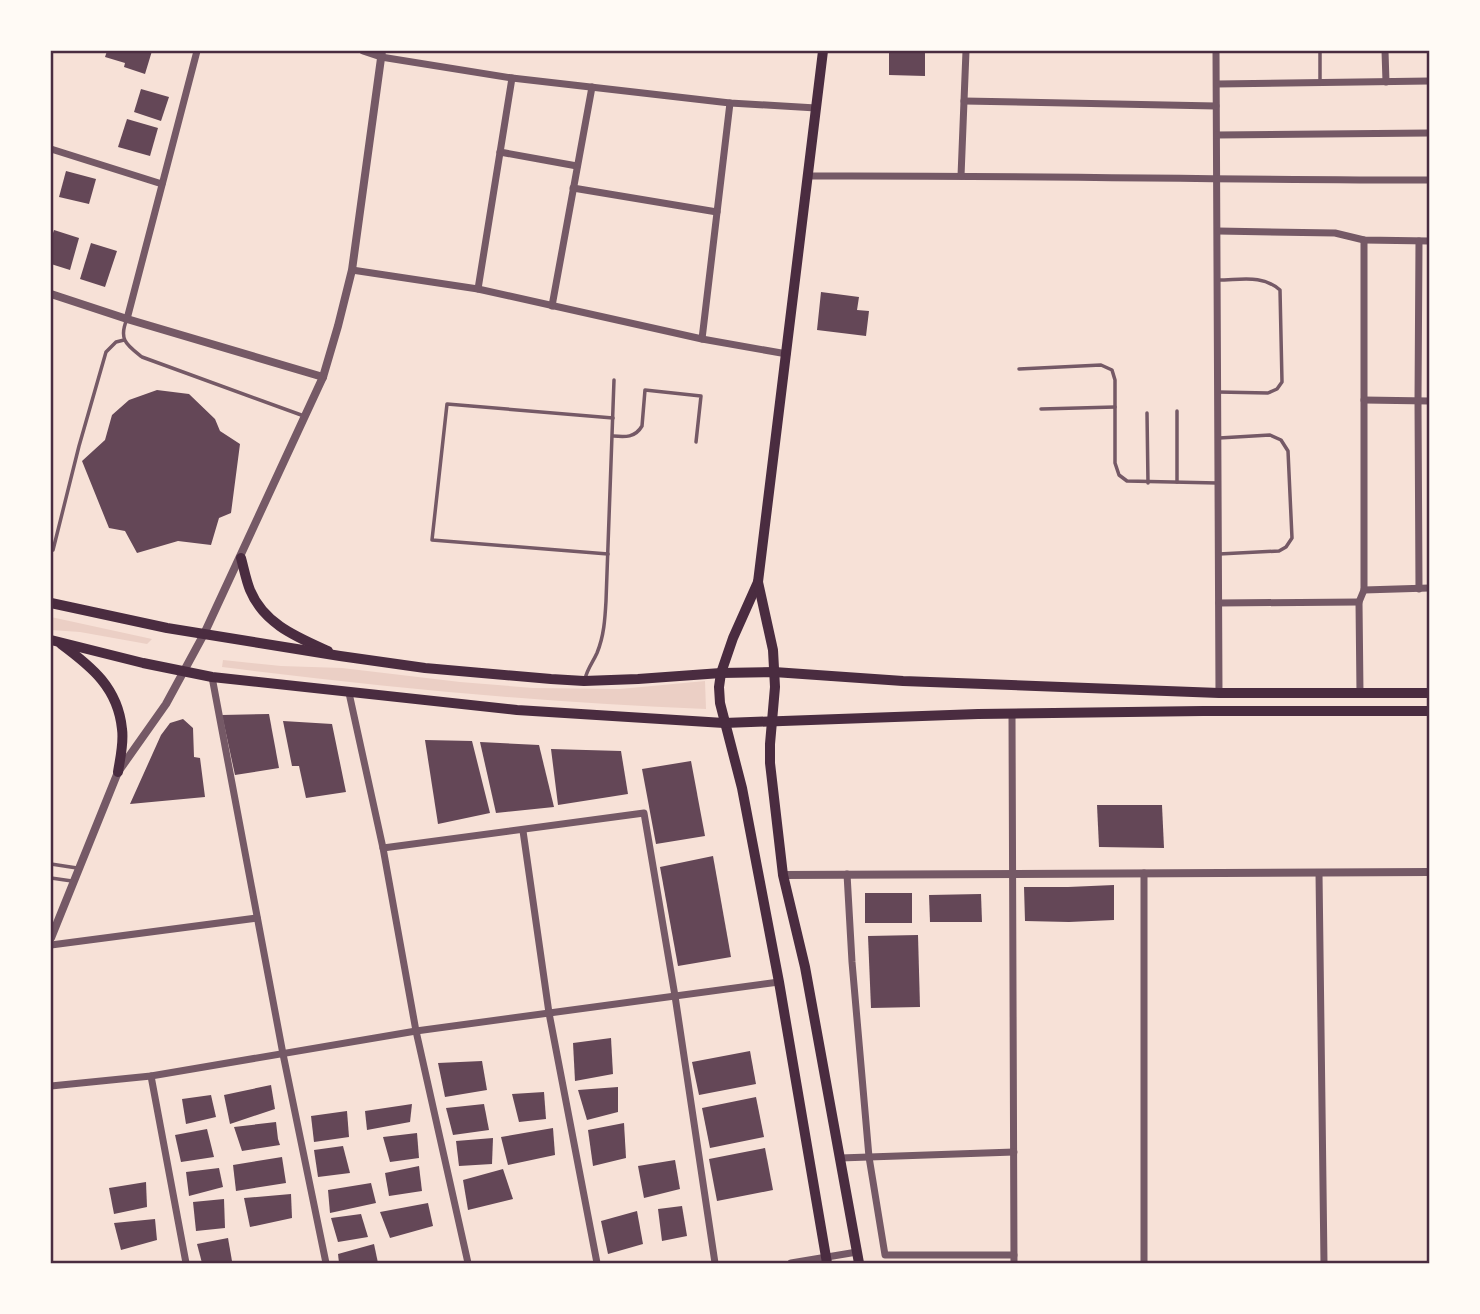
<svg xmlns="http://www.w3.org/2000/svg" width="1480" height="1314" font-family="Ubuntu,sans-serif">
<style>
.green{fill:#ebcfc5}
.building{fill:#644757}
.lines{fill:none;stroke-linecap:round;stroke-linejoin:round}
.service{stroke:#755966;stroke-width:3.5}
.minor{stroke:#755966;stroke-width:7}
.tertiary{stroke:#755966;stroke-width:8}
.secondary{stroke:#4a2c40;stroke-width:10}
.primary{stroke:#4a2c40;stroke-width:10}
.neatline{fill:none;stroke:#4a2c40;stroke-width:2.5}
</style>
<rect width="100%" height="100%" fill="#f7e1d7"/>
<g class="green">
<polygon points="51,617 152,639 147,644 80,632 51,630"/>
<path d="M223 660 281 666 342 668 460 682 533 688 620 689 705 681 706 709C544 703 383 687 222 667Z"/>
</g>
<g class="building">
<polygon points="107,51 152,51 145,74 124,67 125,63 105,57"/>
<polygon points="889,51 925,51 925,76 889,75"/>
<polygon points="141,89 169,97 161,121 134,112"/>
<polygon points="127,119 158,128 150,156 118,147"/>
<polygon points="66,171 96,179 89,204 59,197"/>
<polygon points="54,230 79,238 70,270 51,264 51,239"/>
<polygon points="91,243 117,251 105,287 80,279"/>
<polygon points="821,292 859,297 857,310 869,311 866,336 817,330"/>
<polygon points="157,390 189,394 215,419 220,431 240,444 231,513 219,518 211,545 178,541 137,553 125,531 109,528 82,461 105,440 112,415 129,400"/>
<polygon points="269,714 279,768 235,775 222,715"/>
<polygon points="183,719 193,728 194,757 200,758 205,797 130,804 161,735 170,723"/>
<polygon points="283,721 332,724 346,792 306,798 299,766 292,766"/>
<polygon points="425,740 472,741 490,813 438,824"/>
<polygon points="480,742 539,745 554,807 496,813"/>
<polygon points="551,749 621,751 628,794 558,805"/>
<polygon points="691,761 705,836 656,844 642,769"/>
<polygon points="1097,805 1162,805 1164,848 1099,847"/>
<polygon points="713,856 731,957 678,966 660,867"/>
<polygon points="1114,885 1114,920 1069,922 1025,921 1024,887 1068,887"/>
<rect x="865" y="893" width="47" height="30"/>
<polygon points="981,894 982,922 930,922 929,895"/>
<polygon points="918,935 920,1007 871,1008 868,936"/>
<polygon points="611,1038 613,1074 575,1081 573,1043"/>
<polygon points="750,1051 756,1084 699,1095 692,1062"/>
<polygon points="482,1061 487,1090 445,1097 438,1063"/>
<polygon points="271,1085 275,1109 230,1124 224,1095"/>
<polygon points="618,1087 618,1112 587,1120 578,1090"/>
<polygon points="544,1092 546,1119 519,1122 512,1094"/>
<polygon points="211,1095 216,1117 186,1124 182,1099"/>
<polygon points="756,1097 764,1137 710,1148 702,1108"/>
<polygon points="412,1104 410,1122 367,1130 365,1111"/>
<polygon points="484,1104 489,1130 453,1135 446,1108"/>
<polygon points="347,1111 349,1137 314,1142 311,1116"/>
<polygon points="276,1122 278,1139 280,1145 242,1151 234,1127"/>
<polygon points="624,1123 626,1158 593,1166 588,1130"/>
<polygon points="553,1128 555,1155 508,1165 501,1137"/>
<polygon points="207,1129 214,1157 181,1162 175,1135"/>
<polygon points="417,1133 419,1158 390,1162 383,1137"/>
<polygon points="493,1138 492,1164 459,1166 456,1141"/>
<polygon points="343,1146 350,1173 318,1177 314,1150"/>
<polygon points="765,1148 773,1190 717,1201 709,1159"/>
<polygon points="282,1157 286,1183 236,1191 233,1165"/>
<polygon points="675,1160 680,1189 644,1198 638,1166"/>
<polygon points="419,1166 422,1191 389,1196 385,1173"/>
<polygon points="219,1168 223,1187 189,1196 186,1172"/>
<polygon points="503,1169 513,1199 468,1210 463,1180"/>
<polygon points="146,1182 147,1207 114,1214 109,1188"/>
<polygon points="371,1183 376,1203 330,1213 328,1190"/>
<polygon points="291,1194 292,1218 250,1227 244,1198"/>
<polygon points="224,1199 225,1228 196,1231 193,1202"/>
<polygon points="428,1203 433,1226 390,1238 380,1212"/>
<polygon points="682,1206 687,1236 662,1241 658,1209"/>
<polygon points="637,1211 643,1244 608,1254 601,1221"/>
<polygon points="361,1214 368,1237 338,1242 331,1218"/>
<polygon points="155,1219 157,1240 121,1250 114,1223"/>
<polygon points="228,1238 232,1261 227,1263 202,1263 197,1244"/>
<polygon points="374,1244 378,1263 339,1263 338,1254"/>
</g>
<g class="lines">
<g class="service">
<polyline points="1320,83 1320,51"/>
<path d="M1218 280C1241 280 1262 274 1280 290L1282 382 1277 389 1268 393 1218 392"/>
<path d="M127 319C118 340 127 345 142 357L304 416"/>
<polyline points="1019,369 1101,365 1112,370 1115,380 1115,463 1119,475 1127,481 1217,483"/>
<polyline points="1041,409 1115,407"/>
<polyline points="1177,411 1177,482"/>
<polyline points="1147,413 1148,483"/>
<path d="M613 436C625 437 635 438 642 426L645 390 701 396 696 442"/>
<polyline points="1219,438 1270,435 1281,440 1288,451 1292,538 1286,547 1279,551 1219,554"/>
<polyline points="53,550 79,446 106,352 116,342 124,340"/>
<polyline points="608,554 432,540 447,404 613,418"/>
<path d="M585 679C587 669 593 662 597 653 604 636 605 619 606 601L614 380"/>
<polyline points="51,864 77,868"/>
<polyline points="51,878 72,881"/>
</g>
<g class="minor">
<polyline points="363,51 381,57 512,78 730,103 816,108"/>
<polyline points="1216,51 1219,693"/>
<polyline points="1385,51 1386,82"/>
<polyline points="1217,84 1429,81"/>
<polyline points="964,101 1216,106"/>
<polyline points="1217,135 1429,133"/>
<polyline points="51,149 162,184"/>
<polyline points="500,152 577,166"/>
<path d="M807 176C1014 175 1222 180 1429 180"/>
<polyline points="961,176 966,51"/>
<polyline points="573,188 717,212"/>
<polyline points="1218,231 1335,233 1364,240 1429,241"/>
<polyline points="1419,241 1418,401 1419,589"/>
<polyline points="352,270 478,289 702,339 787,354"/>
<polyline points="478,289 512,78"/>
<polyline points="552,306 592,87"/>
<polyline points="127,319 197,51"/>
<polyline points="702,339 730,103"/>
<polyline points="1364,400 1429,401"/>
<polyline points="1364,590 1429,588"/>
<polyline points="1219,603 1359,602"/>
<polyline points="212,677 283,1054 326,1263"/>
<polyline points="349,693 383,848 416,1031 468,1263"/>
<polyline points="1360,693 1359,602 1364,590 1364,240"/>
<polyline points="1012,714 1014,1263"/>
<polyline points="523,831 549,1013 597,1263"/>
<polyline points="383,848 644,813 675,996 715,1263"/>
<polyline points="1144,873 1144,1263"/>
<polyline points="1319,873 1324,1263"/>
<polyline points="847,874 852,962 869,1157 885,1255 1014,1255"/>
<polyline points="51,945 257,918"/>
<polyline points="151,1076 186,1263"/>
<polyline points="51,1086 151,1076 416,1031 779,982"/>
<polyline points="840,1158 1014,1152"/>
<polyline points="791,1263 857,1252"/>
</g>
<g class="tertiary">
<polyline points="51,294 127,319 323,377"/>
<polyline points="783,875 1429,872"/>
<polyline points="51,938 118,772 166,704 204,634 323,377 338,326 352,270 382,51"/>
</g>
<g class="secondary">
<polyline points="823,51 758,582 733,638 721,673 719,687 720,703 742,788 779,982 827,1263"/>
<polyline points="758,582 773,650 775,687 770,744 770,763 783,875 805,967 859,1263"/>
</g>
<g class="primary">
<path d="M241 558C244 569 246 580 250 590 264 624 297 637 328 651"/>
<polyline points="51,603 167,628 340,656 425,668 551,679 584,681 638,679 721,673 774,672 903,681 1219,693 1429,693"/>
<polyline points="51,640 143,663 212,677 517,710 724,723 978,714 1203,711 1429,711"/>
<path d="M61 644C92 667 118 688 122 729 124 743 120 759 118 772"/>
</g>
</g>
<rect width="1480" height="1314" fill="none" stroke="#fffaf5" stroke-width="105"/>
<rect x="52" y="52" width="1376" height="1210" class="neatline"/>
</svg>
